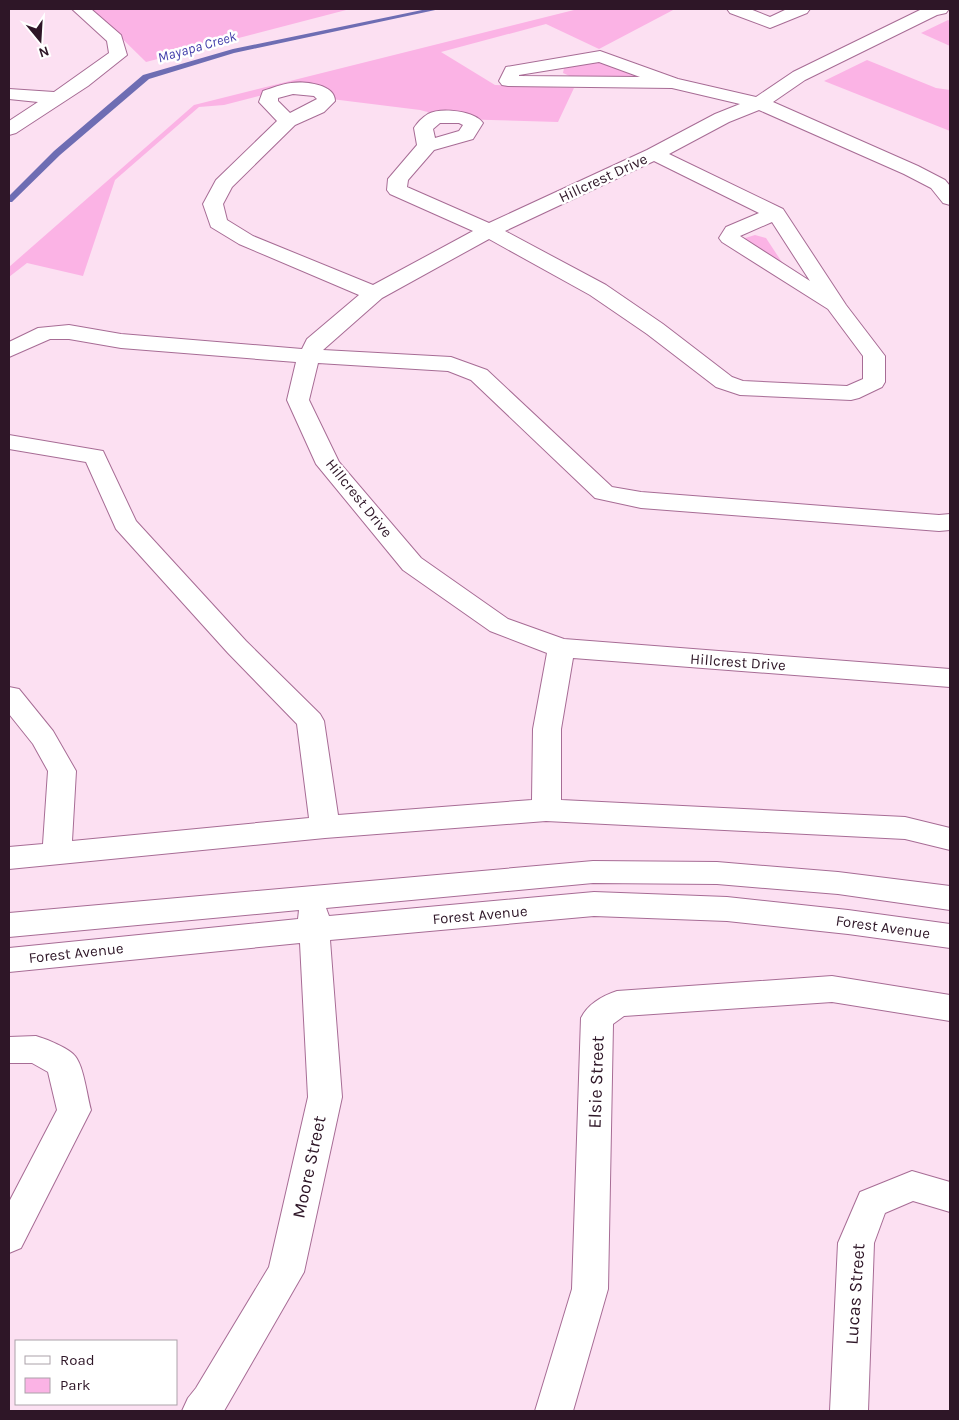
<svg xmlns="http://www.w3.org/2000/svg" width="959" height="1420" font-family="Karla,sans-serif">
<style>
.green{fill:#fbb3e5}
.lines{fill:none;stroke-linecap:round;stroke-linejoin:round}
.stream{fill:#6e6db3;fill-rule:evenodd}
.minor-casing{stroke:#a76c95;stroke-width:2}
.minor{fill:#fff;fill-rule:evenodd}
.labels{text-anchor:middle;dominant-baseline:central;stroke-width:5;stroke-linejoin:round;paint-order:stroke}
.far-water-label{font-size:14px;font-style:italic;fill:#4541ac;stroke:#fff}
.street-label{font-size:15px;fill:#2e1627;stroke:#fff}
.near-street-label{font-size:18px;fill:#2e1627;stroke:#fff}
</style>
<rect width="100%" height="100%" fill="#fce0f2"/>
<g class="green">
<polygon points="92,9 350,9 146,62"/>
<polygon points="578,9 675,9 599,49 546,24 441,52 495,85 574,88 558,122 454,119 420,110 275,92 224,105 199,107 115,180 83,276 27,263 9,277 9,267 194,105"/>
<polygon points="948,20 950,21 950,46 921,33"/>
<polygon points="597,59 644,79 574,78 563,73 564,68 574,64"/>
<polygon points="867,60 936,88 950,90 950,131 824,81"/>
<polygon points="755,235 766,238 791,276 742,239"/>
</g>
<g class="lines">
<polygon class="stream" points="427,9 440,9 234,53 149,79 60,155 12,202 9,202 9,196 54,151 143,75 233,49"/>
<g class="minor-casing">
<g id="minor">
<polygon points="72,9 91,9 121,35 127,55 88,86 16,133 9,135 9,121 38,102 9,99 9,89 54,92 109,53 107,41"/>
<polygon points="727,9 750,9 770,17 787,9 810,9 807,13 770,28 730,13"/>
<path d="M922 9H949L946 13 937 15 805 80 773 102 918 166 945 180 950 186V205L943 203 931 188 904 174 759 110 729 122 669 154 783 209 846 305 885 356V382L882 387 859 398 851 400 740 395 716 387 647 334 590 295 489 239 382 298 323 350 451 357 487 370 612 487 641 492 939 515 950 514V530L939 531 641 508 595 498 471 380 448 371 318 363 309 400 339 462 421 558 508 619 564 639 950 669V687L573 658 561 729V800L905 817 950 828V850L905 839 546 821 325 838 9 869V847L43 844 48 771 33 744 9 714V687L19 689 53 731 76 771 72 841 309 818 297 724 228 653 116 529 86 462 9 449V435L103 451 136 521 246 641 320 714 324 721 338 815 532 800 533 729 547 653 490 631 403 570 316 464 287 400 296 362 121 348 69 339H50L9 357V342L38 328 69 325 121 334 302 349 307 339 359 295 239 244 211 227 203 204 216 180 277 121 259 102 263 91C272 88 282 84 291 83 305 81 335 84 335 101L324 112 295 125 232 187 223 204 227 220 253 236 373 285 473 231 390 194 387 190 388 179 417 145 414 128C417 123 423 117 428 114 441 107 475 111 483 123L473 139 434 150 408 180 407 187 489 223 647 150 715 114 740 104 672 88 508 86 502 85 499 81 506 67 600 51 678 79 756 97 793 72ZM599 62 640 77 519 76V75ZM293 94 314 96 317 99 290 113 278 101V98ZM440 123H459L463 125 459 131 435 138 433 129ZM654 161 759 213 726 227 719 238 722 242 828 309 863 356V379L847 386 743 381 732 377 663 324 606 285 505 231ZM772 222 810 281 740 236Z"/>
<polygon points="593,861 717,862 838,872 950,886 950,910 838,894 717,884 593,883 326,908 329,916 594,892 727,897 848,910 950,924 950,948 848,934 727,921 594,916 330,940 342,1097 304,1272 224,1411 182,1411 188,1398 196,1388 269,1267 308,1097 300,943 9,972 9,948 298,919 299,910 9,937 9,913"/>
<path d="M832 976 950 995V1021L832 1002 624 1016 613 1024 608 1289 573 1411H535L572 1289 581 1018C588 1004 602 996 617 991Z"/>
<path d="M36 1036C46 1039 69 1048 75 1056 84 1067 87 1096 91 1110L21 1248 9 1253V1202L57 1110 48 1072 32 1063H9V1037Z"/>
<polygon points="912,1171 950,1182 950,1212 913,1201 885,1213 874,1243 868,1411 830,1411 838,1243 860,1192"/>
</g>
</g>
<use href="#minor" class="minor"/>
</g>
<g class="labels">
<g class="far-water-label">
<text transform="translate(197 47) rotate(-16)">Mayapa Creek</text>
</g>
<g class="street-label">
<text transform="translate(603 178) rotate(-25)">Hillcrest Drive</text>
<text transform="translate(359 498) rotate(51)">Hillcrest Drive</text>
<text transform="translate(738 662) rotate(4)">Hillcrest Drive</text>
<text transform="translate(480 915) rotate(-5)">Forest Avenue</text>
<text transform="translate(883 927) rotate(8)">Forest Avenue</text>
<text transform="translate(76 953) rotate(-6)">Forest Avenue</text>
</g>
<g class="near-street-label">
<text transform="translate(596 1082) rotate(-88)">Elsie Street</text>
<text transform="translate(309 1167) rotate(-78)">Moore Street</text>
<text transform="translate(855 1294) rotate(-86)">Lucas Street</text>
</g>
</g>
<rect width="959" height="1420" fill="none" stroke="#2e1627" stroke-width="20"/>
<rect x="15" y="1340" width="162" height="65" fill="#ffffff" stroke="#aba2a9"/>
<rect x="25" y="1356" width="25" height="8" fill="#ffffff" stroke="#aba2a9"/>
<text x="60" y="1365" font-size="15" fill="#2e1627">Road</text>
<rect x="25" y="1378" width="25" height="15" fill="#fbb3e5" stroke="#aba2a9"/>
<text x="60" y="1390" font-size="15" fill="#2e1627">Park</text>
<g transform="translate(40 40) rotate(162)" stroke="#ffffff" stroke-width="4" paint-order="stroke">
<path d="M0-4L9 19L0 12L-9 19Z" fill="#2e1627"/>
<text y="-8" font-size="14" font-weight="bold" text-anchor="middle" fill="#2e1627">N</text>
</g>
</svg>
